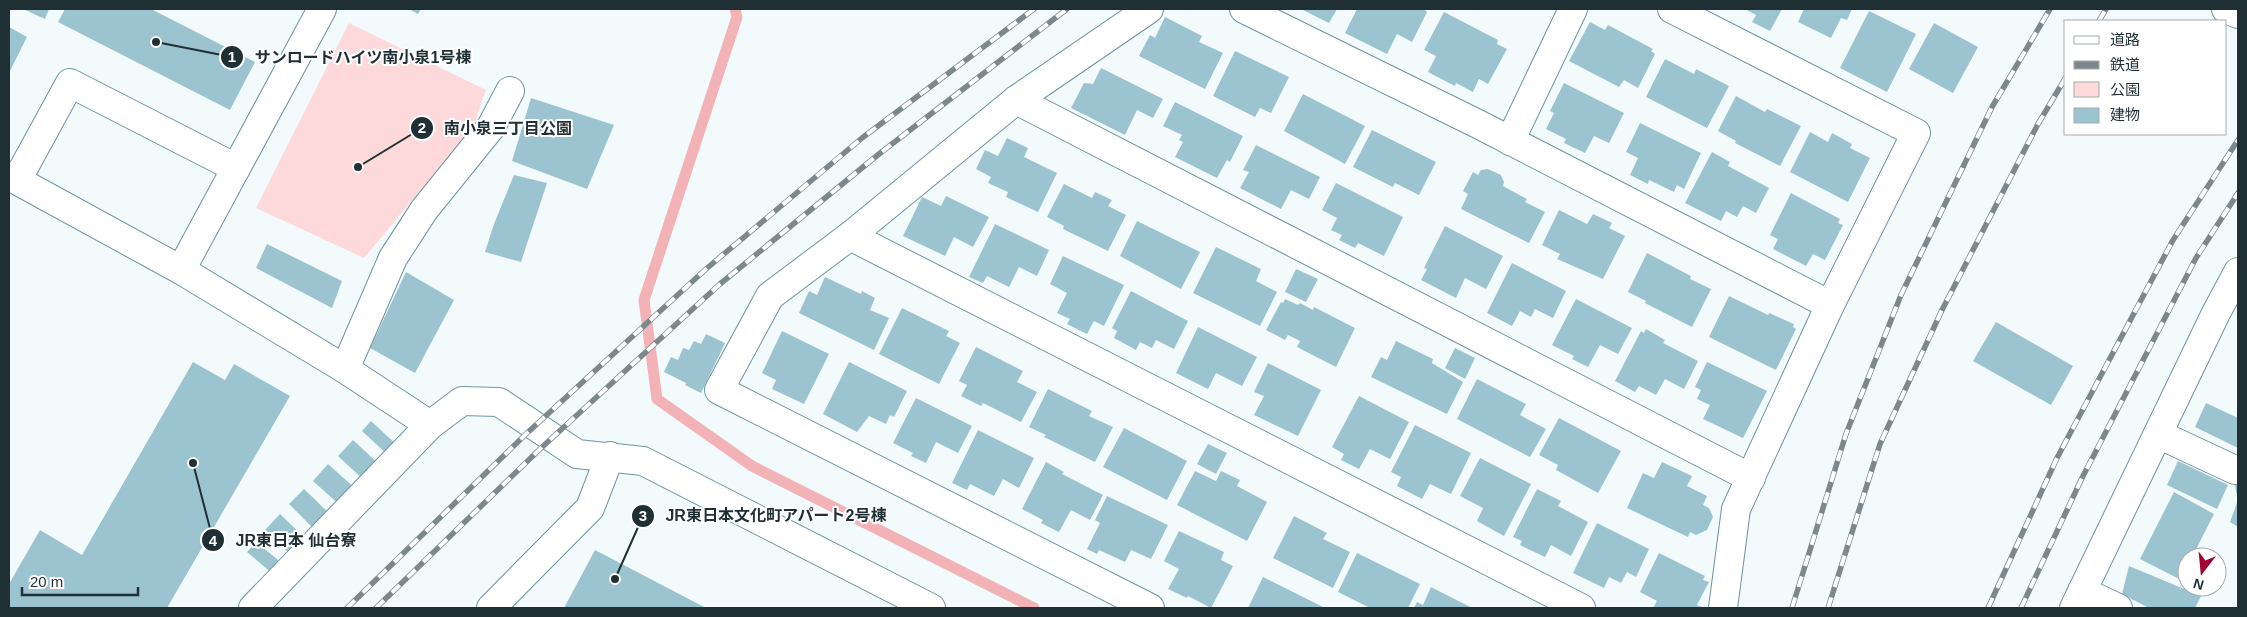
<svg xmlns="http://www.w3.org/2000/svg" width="2247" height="617" font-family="Arial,'Noto Sans JP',sans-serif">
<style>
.green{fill:#fed9db}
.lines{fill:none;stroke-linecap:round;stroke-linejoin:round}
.stream{stroke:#f3b3b6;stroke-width:11}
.building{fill:#9cc4d0}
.minor-casing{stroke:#6e949f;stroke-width:30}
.minor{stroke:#fff;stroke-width:28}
.rail-casing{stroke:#7c888b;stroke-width:5.5}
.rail{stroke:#fff;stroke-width:4;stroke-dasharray:11;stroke-linecap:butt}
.leader{fill:none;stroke:#1f2f33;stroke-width:2}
.callout-dot{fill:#1f2f33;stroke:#fff;stroke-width:2}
.mark-label{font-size:15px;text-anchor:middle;font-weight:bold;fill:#fff}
.callout-label{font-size:16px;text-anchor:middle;font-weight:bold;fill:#1f2f33;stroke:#fff;stroke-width:4;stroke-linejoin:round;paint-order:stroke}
</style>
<rect width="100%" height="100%" fill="#f2fafc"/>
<polygon class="green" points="349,23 486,90 473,127 364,258 256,208"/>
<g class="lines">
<polyline class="stream" points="735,9 737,17 644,300 657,399 752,466 1034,608"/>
</g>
<g class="building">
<polygon points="23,9 49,9 45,19"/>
<polygon points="65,9 151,9 255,62 230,110 58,22"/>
<polygon points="409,9 421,9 418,14"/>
<polygon points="1301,9 1337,9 1329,23"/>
<polygon points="1357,9 1424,9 1427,12 1412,42 1397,34 1387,54 1345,33"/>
<polygon points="1745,9 1782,9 1770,31 1752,22 1756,15"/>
<polygon points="1804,9 1852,9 1847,20 1841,18 1831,38 1798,22"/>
<polygon points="1869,11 1916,34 1887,92 1840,68"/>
<polygon points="1444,12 1498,40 1497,44 1507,49 1488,84 1479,79 1473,92 1456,83 1455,86 1428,72 1436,56 1424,50"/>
<polygon points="1165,17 1202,36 1199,42 1223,53 1205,89 1139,56 1150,35 1155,38"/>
<polygon points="1590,22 1605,30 1608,25 1653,49 1651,51 1655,54 1638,88 1624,80 1619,87 1569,61"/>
<polygon points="1934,23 1978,47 1953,93 1909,69"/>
<polygon points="9,27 27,37 9,73"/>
<polygon points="1235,51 1289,77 1271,113 1260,108 1255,117 1213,96"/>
<polygon points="1665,59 1694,74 1696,69 1729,86 1707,128 1646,97"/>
<polygon points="1101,68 1163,99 1153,118 1137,110 1125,135 1071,108 1084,83 1093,84"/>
<polygon points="1564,83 1624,113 1609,143 1594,136 1585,153 1564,143 1566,139 1546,129 1554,113 1550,111"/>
<polygon points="1303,94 1365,126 1345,164 1284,131"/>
<polygon points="1736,96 1765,112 1767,109 1801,126 1780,166 1735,143 1736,141 1718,131"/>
<polygon points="531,98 614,125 587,189 512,161"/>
<polygon points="1175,102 1243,136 1230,162 1227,160 1217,178 1175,157 1183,142 1179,140 1182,135 1163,126"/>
<polygon points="1640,123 1701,153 1684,189 1677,185 1674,192 1649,180 1648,184 1630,175 1638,158 1626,152"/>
<polygon points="1372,130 1436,162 1419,195 1395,183 1393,187 1353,167"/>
<polygon points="1810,132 1828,142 1832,133 1852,144 1850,148 1870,158 1848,202 1790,172"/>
<polygon points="1007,138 1028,148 1024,157 1057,173 1038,212 1006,197 1008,192 988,183 991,177 976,169 985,150 998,156"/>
<polygon points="1256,145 1320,177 1309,199 1291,190 1281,209 1240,188 1249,172 1243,170"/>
<polygon points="1712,152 1730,162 1728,166 1769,188 1756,213 1743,206 1737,217 1726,211 1721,221 1685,203"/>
<polygon points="1488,169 1501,175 1504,182 1503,186 1527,199 1525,202 1545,212 1529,243 1461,209 1468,194 1463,191 1473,172 1478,175 1481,170"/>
<polygon points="514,175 547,183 521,262 485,252 494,224"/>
<polygon points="1336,183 1403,217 1384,256 1358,243 1355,248 1339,240 1342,235 1331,230 1337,218 1322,210"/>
<polygon points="1064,184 1092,198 1095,192 1112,200 1108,206 1126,215 1108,251 1063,229 1064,226 1047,217"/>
<polygon points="1791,193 1840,219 1838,223 1843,225 1825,260 1813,254 1806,266 1773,249 1778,239 1770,235"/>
<polygon points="946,196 989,217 973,247 954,237 945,256 903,236 922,197 941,206"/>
<polygon points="1559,210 1587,224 1593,214 1612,223 1609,228 1625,236 1603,279 1557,259 1560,254 1542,245"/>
<polygon points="1137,221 1200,252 1181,289 1120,256"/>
<polygon points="995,224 1049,250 1037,276 1019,267 1009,287 987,276 983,283 969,277"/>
<polygon points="1445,226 1503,256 1486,289 1465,278 1456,298 1421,280 1427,269 1424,268"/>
<polygon points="267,244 342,281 332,308 256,268"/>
<polygon points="1216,247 1261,269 1256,281 1277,292 1260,326 1193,293"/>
<polygon points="1647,253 1691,276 1690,279 1711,289 1692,327 1645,303 1646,301 1628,292"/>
<polygon points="1063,256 1124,285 1104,326 1094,321 1087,334 1067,324 1070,319 1057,313 1067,293 1050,284"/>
<polygon points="1512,263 1566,291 1553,318 1535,309 1531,317 1520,311 1512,326 1487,313"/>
<polygon points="1296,269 1318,279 1306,302 1285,292"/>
<polygon points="406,272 454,300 415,373 370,348"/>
<polygon points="825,277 861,294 862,291 875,298 870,310 889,318 874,350 799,313 809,291 817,295"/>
<polygon points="1131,291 1188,321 1174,349 1156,340 1152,348 1140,342 1136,350 1114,338 1117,331 1112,328"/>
<polygon points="1729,296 1768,315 1769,313 1794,324 1793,327 1796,329 1776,370 1709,337"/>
<polygon points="1285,299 1298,305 1300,303 1313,310 1314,307 1355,328 1336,367 1297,347 1300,341 1288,335 1285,340 1266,330 1281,302 1283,303"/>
<polygon points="1576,299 1632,328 1618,354 1600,345 1588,367 1572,359 1574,356 1552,345"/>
<polygon points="902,308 949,331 946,336 960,343 939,384 879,354"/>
<polygon points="1996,322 2073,366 2051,405 1973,361"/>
<polygon points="1198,327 1257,357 1242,386 1216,373 1208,389 1176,373"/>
<polygon points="1646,329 1665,340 1663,343 1698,361 1684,389 1665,379 1656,395 1639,386 1635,392 1615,381 1641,331 1644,333"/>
<polygon points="782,331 829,354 804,404 772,389 776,380 762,373"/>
<polygon points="706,334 725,343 701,393 685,385 686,383 664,372 671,357 678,360 683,348 689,350 694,341 701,344"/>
<polygon points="1396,341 1433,359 1432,363 1463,382 1447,414 1371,377 1381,357 1387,360"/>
<polygon points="976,347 1023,371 1017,382 1037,392 1021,422 983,403 981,406 961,396 967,385 959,381"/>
<polygon points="1455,348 1475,358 1465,379 1445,368"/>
<polygon points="193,362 225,380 234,364 290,396 167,608 9,608 9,584 40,530 82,555"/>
<polygon points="849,362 907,391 894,417 890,415 886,424 869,416 857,432 823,414"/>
<polygon points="1707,362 1767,391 1743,438 1703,419 1710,405 1697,399 1701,390 1695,387"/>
<polygon points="1268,363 1321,390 1298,436 1254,415 1264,396 1254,392"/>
<polygon points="1477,379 1526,404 1520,415 1546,429 1530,457 1457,419"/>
<polygon points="1048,389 1092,411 1089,416 1113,427 1095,462 1044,437 1046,435 1029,427"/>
<polygon points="1359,396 1409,422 1390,459 1370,449 1359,469 1341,460 1344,454 1332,447"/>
<polygon points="916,398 972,426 958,453 936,442 926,463 911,456 913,453 893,443"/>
<polygon points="2206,403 2238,418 2238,448 2195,427"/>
<polygon points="1559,418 1621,451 1598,493 1556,470 1558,465 1539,455"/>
<polygon points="371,421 399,447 390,457 362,431"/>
<polygon points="1415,425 1471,453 1451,494 1430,484 1422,499 1397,486 1401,477 1391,472"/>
<polygon points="1124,428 1187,461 1167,500 1103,467"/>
<polygon points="978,430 1034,458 1019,488 1003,479 994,496 970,484 967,490 952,483"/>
<polygon points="353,440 381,466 366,482 338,456"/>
<polygon points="1208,444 1227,453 1216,474 1197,464"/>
<polygon points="1480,458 1531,484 1504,536 1477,521 1483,508 1460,496"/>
<polygon points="2178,461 2228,485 2217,509 2167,485"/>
<polygon points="1046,462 1064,472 1062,474 1103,495 1090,520 1071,510 1059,532 1041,523 1043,520 1022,509"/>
<polygon points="1662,462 1692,476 1687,486 1707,496 1703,505 1709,508 1713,517 1707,530 1696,535 1690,532 1688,537 1627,508 1643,473 1654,478"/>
<polygon points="328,464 357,490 342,507 313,481"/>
<polygon points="1195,471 1216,481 1221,471 1240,480 1237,486 1267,502 1247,541 1177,505"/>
<polygon points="2238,478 2238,527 2230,522 2238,500 2235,486"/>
<polygon points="304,489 332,516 317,532 289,504"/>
<polygon points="1537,489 1561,501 1558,506 1588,522 1571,556 1551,545 1545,557 1520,545 1522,541 1513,537"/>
<polygon points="2174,492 2214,514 2192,557 2187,557 2187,568 2181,580 2140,559"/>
<polygon points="1107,496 1168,525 1151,559 1131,550 1125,562 1099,550 1097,554 1087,549 1100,523 1095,520"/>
<polygon points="280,514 307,540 292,556 265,530"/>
<polygon points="1294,516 1327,533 1323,539 1350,552 1333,588 1273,558"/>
<polygon points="1597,523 1649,549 1636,577 1627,572 1621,583 1609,577 1604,588 1573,573"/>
<polygon points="1179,531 1224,552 1221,560 1233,566 1211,608 1188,596 1187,598 1168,589 1179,569 1164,561"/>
<polygon points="256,542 282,563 273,574 247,552"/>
<polygon points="595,550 706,608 564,608"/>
<polygon points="1357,553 1420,584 1408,608 1370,608 1338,592"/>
<polygon points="1659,553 1705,576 1703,580 1709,582 1697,605 1705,608 1653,608 1657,601 1640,592"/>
<polygon points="2129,566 2201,596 2195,608 2149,608 2122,594"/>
<polygon points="1263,577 1323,607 1322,608 1248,608"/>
<polygon points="1431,587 1472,608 1414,608 1417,602 1423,605"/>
</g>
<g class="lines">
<g class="minor-casing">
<g id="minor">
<polyline points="1149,9 1016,100 850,236 770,296 719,390 1150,608"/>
<polyline points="1244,9 1478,124 1830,305"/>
<polyline points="1672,9 1916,133 1830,305 1736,509 1723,608"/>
<polyline points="2226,9 2238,14"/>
<polyline points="1016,100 1751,478"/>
<polyline points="1510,141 1573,9"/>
<polyline points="9,176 181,270 345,369 430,425"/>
<polyline points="17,180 70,83 236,168"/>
<polyline points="850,236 1581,608"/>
<polyline points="181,270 322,9"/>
<polyline points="345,369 393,258 424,210 491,127 510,91"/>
<polyline points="2158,434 2235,470"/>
<polyline points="2082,591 2118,608"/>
<polyline points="253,608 430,425 462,401 499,402 577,454 643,461 931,608"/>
<polyline points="491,608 590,508 610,456"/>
<polyline points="2074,608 2216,313 2238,272"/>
</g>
</g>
<use href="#minor" class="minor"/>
<g class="rail-casing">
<g id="rail">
<polyline points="2099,21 2106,9"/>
<polyline points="347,608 526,434 706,269 862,138 1034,9"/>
<polyline points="376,608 540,449 720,284 879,154 1067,9"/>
<polyline points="1792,608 1846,434 1901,295 1992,107 2050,9"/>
<polyline points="1828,608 1880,444 1942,310 2038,124 2066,77"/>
<polyline points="1988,608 2057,458 2173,240 2238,140"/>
<polyline points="2021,608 2082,478 2196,258 2238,193"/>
</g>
</g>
<use href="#rail" class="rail"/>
</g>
<path class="leader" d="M156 42L232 57M358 167L422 128M615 579L643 516M193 463L213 540"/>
<g class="callout-dot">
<circle cx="156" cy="42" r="5"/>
<circle cx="358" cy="167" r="5"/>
<circle cx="615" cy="579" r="5"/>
<circle cx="193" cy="463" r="5"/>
<circle cx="232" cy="57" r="12"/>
<circle cx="422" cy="128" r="12"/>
<circle cx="643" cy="516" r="12"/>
<circle cx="213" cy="540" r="12"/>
</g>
<g class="mark-label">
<text x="232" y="62">1</text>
<text x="422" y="133">2</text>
<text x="643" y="521">3</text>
<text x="213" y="546">4</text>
</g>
<g class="callout-label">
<text x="363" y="63">サンロードハイツ南小泉1号棟</text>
<text x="508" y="134">南小泉三丁目公園</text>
<text x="776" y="521">JR東日本文化町アパート2号棟</text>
<text x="296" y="546">JR東日本 仙台寮</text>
</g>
<rect width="2247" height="617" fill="none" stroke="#1f2f33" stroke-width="20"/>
<rect x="2064" y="20" width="162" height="115" fill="#ffffff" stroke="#a5acad"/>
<rect x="2074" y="36" width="25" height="8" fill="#ffffff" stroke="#a5acad"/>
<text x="2110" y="45" font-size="15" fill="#1f2f33">道路</text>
<rect x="2074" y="61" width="25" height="8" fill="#7c888b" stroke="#a5acad"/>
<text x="2110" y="70" font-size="15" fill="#1f2f33">鉄道</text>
<rect x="2074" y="82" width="25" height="15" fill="#fed9db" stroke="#a5acad"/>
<text x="2110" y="95" font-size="15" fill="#1f2f33">公園</text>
<rect x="2074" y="108" width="25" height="15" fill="#9cc4d0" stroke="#a5acad"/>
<text x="2110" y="120" font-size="15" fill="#1f2f33">建物</text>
<g transform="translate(2202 572) rotate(196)"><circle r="24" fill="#ffffff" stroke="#a5acad"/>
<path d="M0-4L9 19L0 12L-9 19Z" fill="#a20232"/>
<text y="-8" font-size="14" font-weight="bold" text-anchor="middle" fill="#1f2f33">N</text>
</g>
<path d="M22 587v8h116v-8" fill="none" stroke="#1f2f33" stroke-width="2.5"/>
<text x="30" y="587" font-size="15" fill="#1f2f33" stroke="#ffffff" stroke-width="4" paint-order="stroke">20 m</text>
</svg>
